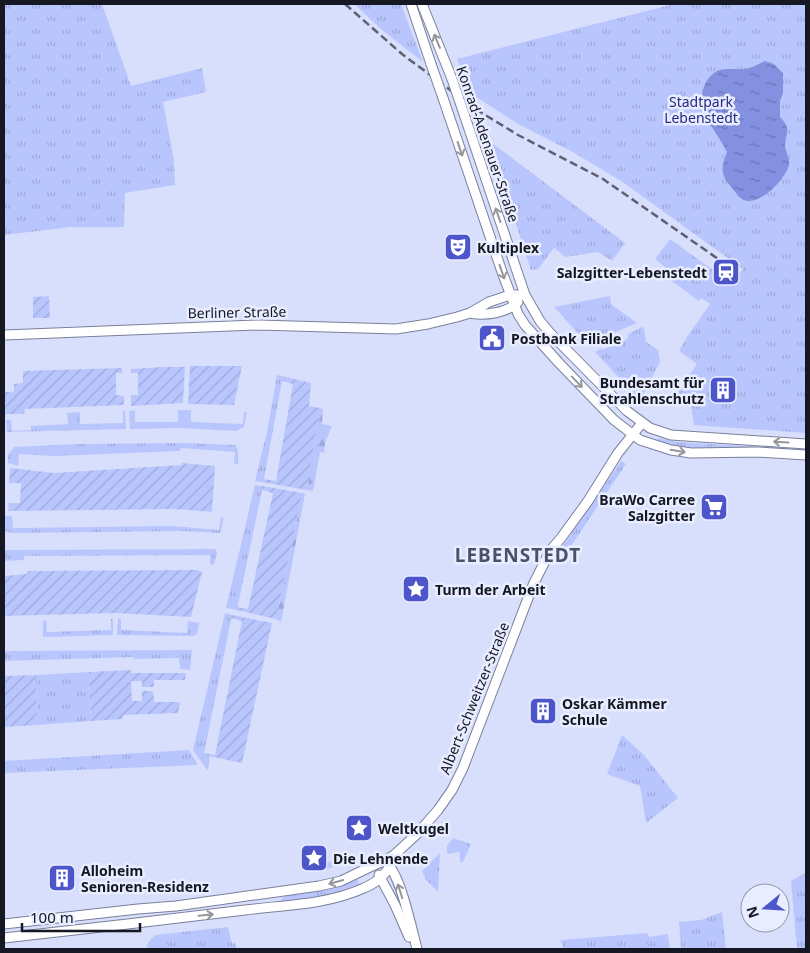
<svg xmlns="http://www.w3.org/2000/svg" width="810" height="953" font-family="'Noto Sans',sans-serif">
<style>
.grass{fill:url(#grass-tufts)}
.forest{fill:url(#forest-firs)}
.garden{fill:url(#garden-furrows)}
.water{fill:url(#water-ripples)}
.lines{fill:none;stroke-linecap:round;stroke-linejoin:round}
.minor-casing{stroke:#7a809b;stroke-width:11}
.minor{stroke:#fff;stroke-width:9}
.rail{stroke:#5c6072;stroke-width:2.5;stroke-dasharray:8 4;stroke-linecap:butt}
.minor-bridge-casing{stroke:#7a809b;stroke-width:11;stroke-linecap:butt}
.minor-bridge{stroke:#fff;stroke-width:9}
.oneway{stroke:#96979c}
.labels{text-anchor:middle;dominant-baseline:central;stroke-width:5;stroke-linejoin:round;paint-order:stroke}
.park-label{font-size:14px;fill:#272883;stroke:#e8edff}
.street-label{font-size:14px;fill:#151722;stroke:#e8edff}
.poi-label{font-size:14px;font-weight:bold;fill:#151722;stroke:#e8edff;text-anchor:start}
.district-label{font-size:19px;font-weight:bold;letter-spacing:1px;fill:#4b516a;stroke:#e8edff}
</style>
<defs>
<pattern id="grass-tufts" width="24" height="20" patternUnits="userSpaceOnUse" patternTransform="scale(1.25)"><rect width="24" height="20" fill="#b9c6fd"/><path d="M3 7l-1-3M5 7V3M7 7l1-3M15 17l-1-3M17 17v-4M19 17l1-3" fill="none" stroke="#9ea9d9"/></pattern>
<pattern id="forest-firs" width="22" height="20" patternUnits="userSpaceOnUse" patternTransform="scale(1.25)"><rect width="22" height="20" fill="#b9c6fd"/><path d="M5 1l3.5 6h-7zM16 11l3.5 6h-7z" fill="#9ea9d9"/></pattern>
<pattern id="garden-furrows" width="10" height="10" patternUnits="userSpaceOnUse" patternTransform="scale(1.25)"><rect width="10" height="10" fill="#b9c6fd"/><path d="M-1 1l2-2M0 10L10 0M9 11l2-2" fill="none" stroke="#9ea9d9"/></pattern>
<pattern id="water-ripples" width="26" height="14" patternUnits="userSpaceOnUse" patternTransform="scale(1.25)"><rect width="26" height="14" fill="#8391e0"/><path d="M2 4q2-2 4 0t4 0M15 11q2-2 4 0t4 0" fill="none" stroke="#6a75b5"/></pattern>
</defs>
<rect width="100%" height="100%" fill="#d8dffd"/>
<g class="grass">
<polygon points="4,4 102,4 131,86 202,68 206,92 163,102 174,160 175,185 125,193 124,227 71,227 4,235"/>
<polygon points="354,4 401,4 423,62 382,30"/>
<polygon points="674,4 806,4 806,433 694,425 690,400 674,398 697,364 679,351 687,337 710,304 701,298 699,301 669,279 672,273 655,259 670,239 732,284 743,269 621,181 571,151 518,124 470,93 457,59"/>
<polygon points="484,137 625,243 612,261 598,252 566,257 554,248 538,269 531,270 514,218 508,190"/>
<polygon points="610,296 611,304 637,323 594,341 589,345 554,307"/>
<polygon points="642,327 644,328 646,342 658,350 660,362 643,395 638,398 595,352 601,348 602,350 628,339 628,334"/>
<polygon points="277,375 286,377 282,381 264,479 267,483 255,481 267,432"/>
<polygon points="135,410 135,422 178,422 178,410 191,410 191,422 243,424 244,412 247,412 244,427 236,431 182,428 130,429 129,411"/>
<polygon points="123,411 125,411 126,429 7,432 6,420 11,420 12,431 31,430 31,426 68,424 67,413 80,412 80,424 123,423"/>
<polygon points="658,438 677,442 743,446 806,448 806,451 752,448 687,449 657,442"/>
<polygon points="182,443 235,445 238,450 238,464 234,464 235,452 181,448 180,451 54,456 19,454 18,466 8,463 8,455 14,447 78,444"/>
<polygon points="621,461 626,464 562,559 557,555"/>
<polygon points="255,485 262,486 262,490 237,610 226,608"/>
<polygon points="4,516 12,516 13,528 172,526 219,530 221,517 224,518 220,533 182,531 13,533 7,532 4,529"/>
<polygon points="215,549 217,552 214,565 210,564 210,555 24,556 24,560 4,561 4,550"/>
<polygon points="225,613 232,615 204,753 204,755 210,756 208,771 193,750"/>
<polygon points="118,618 121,619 121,630 187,633 188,621 199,623 197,634 193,636 117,635"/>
<polygon points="111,619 113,619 113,635 43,637 43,621 46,620 47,632 111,630"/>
<polygon points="189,650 192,650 190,670 180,669 179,658 134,659 134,657 4,661 4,651"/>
<polygon points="89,672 91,721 37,725 36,675"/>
<polygon points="622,735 644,755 678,798 646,823 640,786 607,774"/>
<polygon points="189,750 198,765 4,773 4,761"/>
<polygon points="453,838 471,844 463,862 460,862 460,852 447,854 447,846"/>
<path d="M317 849 322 864 347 857 348 861C337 866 320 874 309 867L306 855 308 852Z"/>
<polygon points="440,853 438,892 426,880 422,871"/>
<polygon points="806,872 806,949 797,949 791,881"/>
<path d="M357 878 359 884C333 894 307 899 279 902L286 895Z"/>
<polygon points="722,912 726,949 681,949 679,922 701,920"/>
<polygon points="228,927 232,944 235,943 237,949 146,949 149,941 155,935"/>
<polygon points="648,933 649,937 668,934 670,949 563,949 561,940"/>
</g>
<g class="forest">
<polygon points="320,408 323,409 322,424 332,426 325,443 324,453 320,452 313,491 307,490"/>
<polygon points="302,493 305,494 281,622 276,619"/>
</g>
<g class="garden">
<polygon points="49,296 50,318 33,318 33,297"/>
<polygon points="190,366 242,366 234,405 188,404"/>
<polygon points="162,367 185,367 183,403 131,406 131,395 138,395 138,373 131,373 131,369"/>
<polygon points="122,368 122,373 116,373 116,395 124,396 124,405 25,409 24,414 5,414 5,392 14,392 14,384 23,383 23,371"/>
<polygon points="286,377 311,383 309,406 320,408 307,490 267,483 264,479 276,481 293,384 282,381"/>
<polygon points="182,463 215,466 212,512 175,509 8,511 9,503 20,503 21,483 9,483 10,468 54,473 182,465"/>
<polygon points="262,486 302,493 276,619 237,610 237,607 248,609 273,493 262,490"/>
<polygon points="196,570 202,572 191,617 115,613 4,616 4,576 27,574 28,571"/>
<polygon points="232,615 272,623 242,763 204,755 204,753 215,755 242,621 231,618"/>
<polygon points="131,670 131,673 186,673 185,680 154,680 154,687 142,687 142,681 131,681 132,701 142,701 142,691 153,691 154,702 180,702 178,713 123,715 123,719 91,721 89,672"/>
<polygon points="36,675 37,725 4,727 4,676"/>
</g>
<path class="water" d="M765 61 774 64 783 73V93L780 101V117C792 130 786 131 785 145 785 151 790 158 789 164 787 178 763 202 748 201 743 201 739 197 736 193 722 176 719 173 727 152 715 127 692 110 706 82 709 77 715 71 720 70 728 68 736 70 743 69 750 69 758 64 765 61Z"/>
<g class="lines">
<g class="minor-casing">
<g id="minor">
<polyline points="411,4 431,64"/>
<polyline points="422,4 452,79"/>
<polyline points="443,98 502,272 518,314 525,325 559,363 614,420 640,440 671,450 691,453 758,452 806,455"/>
<polyline points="464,114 525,295 540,321 550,333 627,411 650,428 671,435 806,444"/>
<path d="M470 313C485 316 507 313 518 302"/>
<polyline points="4,335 259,325 396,329 428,324 457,317 470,313 489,302 510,295 525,295"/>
<path d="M388 865C401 877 412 930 417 949"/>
<polyline points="379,875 395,905 409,937"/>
<polyline points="4,924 138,909 176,906 319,886 341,881 393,856 417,834 438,810 452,790 463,768 533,585 550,551 561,538 588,501 618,453 642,423"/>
<path d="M4 938C84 929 165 920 245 910 285 905 326 905 364 888 381 881 389 870 397 854"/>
</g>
</g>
<use href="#minor" class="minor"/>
<polyline class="rail" points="345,4 402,54 477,110 518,135 603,179 724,263"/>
<g class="minor-bridge-casing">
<g id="minor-bridge">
<polyline points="431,64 443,98"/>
<polyline points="452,79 464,114"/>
</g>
</g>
<use href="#minor-bridge" class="minor-bridge"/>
</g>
<defs><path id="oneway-shaft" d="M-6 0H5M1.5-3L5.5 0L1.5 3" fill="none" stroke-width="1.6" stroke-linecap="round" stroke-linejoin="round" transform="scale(1.25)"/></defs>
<g class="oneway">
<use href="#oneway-shaft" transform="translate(437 41) rotate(-113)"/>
<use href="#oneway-shaft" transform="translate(460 149) rotate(71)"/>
<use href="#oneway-shaft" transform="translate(498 215) rotate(-109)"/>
<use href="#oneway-shaft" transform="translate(502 272) rotate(71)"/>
<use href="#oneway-shaft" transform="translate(577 382) rotate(46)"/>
<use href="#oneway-shaft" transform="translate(781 442) rotate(-177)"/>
<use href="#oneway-shaft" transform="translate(678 451) rotate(9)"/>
<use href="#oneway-shaft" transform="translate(336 882) rotate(164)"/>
<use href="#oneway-shaft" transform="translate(400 891) rotate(-108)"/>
<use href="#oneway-shaft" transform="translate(206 915) rotate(-6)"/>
</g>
<defs>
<g id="theatre-square" transform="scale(1.4375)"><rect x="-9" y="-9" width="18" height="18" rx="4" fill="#4d55cb" stroke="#e8edff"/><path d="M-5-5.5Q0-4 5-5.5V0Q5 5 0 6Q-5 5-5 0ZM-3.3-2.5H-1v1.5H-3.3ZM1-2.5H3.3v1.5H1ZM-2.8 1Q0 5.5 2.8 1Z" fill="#fff"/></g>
<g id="station-square" transform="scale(1.4375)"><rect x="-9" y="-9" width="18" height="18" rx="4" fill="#4d55cb" stroke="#e8edff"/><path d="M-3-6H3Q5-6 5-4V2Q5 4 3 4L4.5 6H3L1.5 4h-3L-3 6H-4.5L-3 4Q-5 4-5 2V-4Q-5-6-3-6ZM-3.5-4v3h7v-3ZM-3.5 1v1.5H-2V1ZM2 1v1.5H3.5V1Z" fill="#fff"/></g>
<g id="civic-square" transform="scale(1.4375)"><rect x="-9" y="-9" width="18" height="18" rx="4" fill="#4d55cb" stroke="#e8edff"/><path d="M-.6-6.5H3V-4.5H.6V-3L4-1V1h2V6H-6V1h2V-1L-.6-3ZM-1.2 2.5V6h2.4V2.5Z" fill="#fff"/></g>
<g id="building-square" transform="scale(1.4375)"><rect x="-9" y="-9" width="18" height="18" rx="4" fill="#4d55cb" stroke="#e8edff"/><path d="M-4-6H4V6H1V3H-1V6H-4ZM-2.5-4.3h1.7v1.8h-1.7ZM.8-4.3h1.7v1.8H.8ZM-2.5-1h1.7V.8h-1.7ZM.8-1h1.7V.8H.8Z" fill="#fff"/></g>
<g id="supermarket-square" transform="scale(1.4375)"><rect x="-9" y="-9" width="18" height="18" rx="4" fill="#4d55cb" stroke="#e8edff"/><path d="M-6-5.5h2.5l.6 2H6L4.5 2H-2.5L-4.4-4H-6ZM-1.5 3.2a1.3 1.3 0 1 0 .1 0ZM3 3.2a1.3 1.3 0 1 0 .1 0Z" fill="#fff"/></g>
<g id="sight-square" transform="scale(1.4375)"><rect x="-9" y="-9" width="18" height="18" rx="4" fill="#4d55cb" stroke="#e8edff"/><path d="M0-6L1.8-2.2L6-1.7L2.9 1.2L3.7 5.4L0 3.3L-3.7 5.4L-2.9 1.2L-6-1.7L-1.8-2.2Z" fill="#fff"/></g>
</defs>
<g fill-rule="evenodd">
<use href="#theatre-square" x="458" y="247"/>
<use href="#station-square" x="726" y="272"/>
<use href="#civic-square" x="492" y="338"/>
<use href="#building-square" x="723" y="390"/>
<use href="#supermarket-square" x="714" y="507"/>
<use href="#sight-square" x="416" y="589"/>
<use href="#building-square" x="543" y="711"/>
<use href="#sight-square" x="359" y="828"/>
<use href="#sight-square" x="314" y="858"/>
<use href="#building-square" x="62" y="878"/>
</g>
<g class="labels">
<g class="park-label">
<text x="701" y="101">Stadtpark<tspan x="701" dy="16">Lebenstedt</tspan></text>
</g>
<g class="street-label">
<text transform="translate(488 144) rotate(71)">Konrad-Adenauer-Straße</text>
<text transform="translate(237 312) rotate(-1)">Berliner Straße</text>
<text transform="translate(474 698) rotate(-68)">Albert-Schweitzer-Straße</text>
</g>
<g class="poi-label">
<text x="477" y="247">Kultiplex</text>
<text x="707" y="272" text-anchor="end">Salzgitter-Lebenstedt</text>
<text x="511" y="338">Postbank Filiale</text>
<text x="704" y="382" text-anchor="end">Bundesamt für<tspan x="704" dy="16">Strahlenschutz</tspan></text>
<text x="695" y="499" text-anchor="end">BraWo Carree<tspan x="695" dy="16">Salzgitter</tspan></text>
<text x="435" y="589">Turm der Arbeit</text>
<text x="562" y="703">Oskar Kämmer<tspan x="562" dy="16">Schule</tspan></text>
<text x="378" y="828">Weltkugel</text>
<text x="333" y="858">Die Lehnende</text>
<text x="81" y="870">Alloheim<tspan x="81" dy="16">Senioren-Residenz</tspan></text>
</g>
<g class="district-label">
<text x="518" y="555">LEBENSTEDT</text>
</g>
</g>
<rect width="810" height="953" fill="none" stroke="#151722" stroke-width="10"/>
<g transform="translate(765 908) rotate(252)"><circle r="24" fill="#e8edff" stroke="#9497a7"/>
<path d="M0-4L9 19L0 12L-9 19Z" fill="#4d55cb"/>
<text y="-8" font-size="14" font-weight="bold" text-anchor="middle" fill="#151722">N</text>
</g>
<path d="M22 923v8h118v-8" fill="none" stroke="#151722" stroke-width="2.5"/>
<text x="30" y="923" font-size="15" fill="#151722" stroke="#e8edff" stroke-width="4" paint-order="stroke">100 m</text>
</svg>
